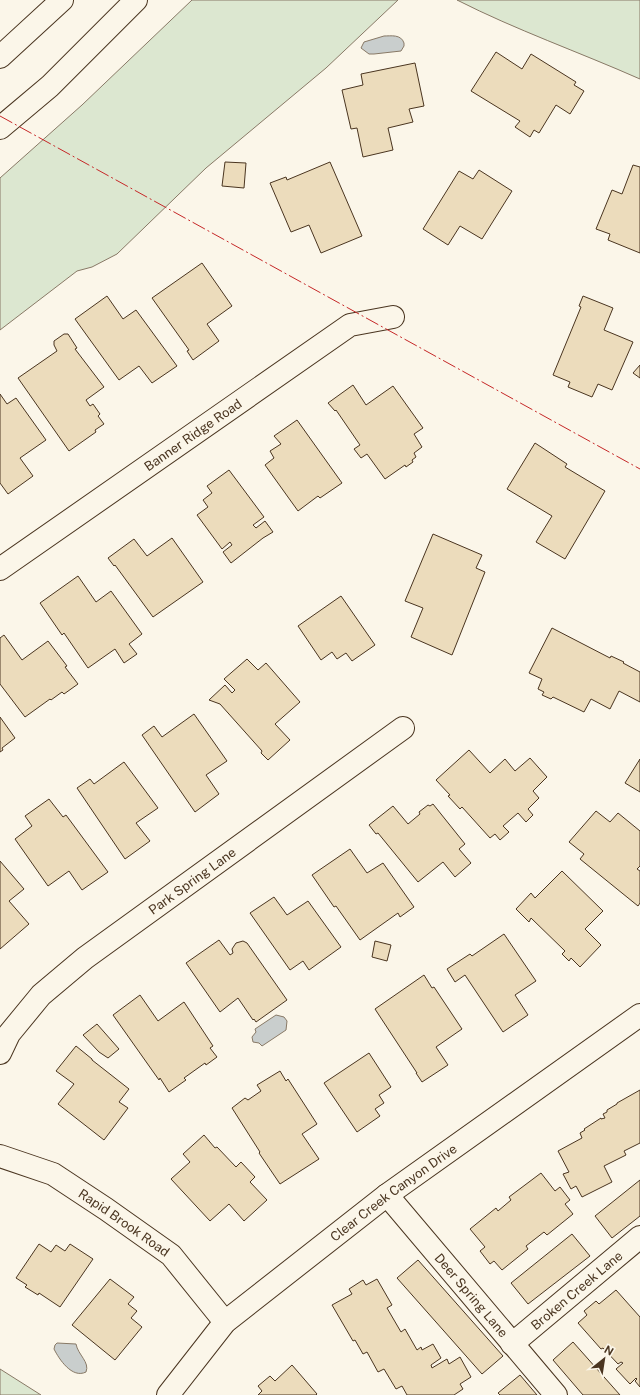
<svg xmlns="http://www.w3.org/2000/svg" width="640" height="1395" font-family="'Public Sans',sans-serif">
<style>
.green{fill:#dce7d0;stroke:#887966}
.water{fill:#c9cecd;stroke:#887966}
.building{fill:#ecdcbc;stroke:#4a3520}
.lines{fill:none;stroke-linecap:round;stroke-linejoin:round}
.minor-casing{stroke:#4a3520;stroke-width:24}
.secondary-casing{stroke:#4a3520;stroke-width:24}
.minor{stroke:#fbf6e9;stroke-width:22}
.secondary{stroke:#fbf6e9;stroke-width:22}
.power{stroke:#c62828;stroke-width:1;stroke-dasharray:14 3 2 3;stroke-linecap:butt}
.labels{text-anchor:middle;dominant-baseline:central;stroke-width:3;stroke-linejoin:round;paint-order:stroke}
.street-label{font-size:13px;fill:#4a3520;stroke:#fbf6e9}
</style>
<rect width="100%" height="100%" fill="#fbf6e9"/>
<g class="green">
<polygon points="192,0 398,0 326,68 206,168 117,254 92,267 77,271 0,330 0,178 82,105"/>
<path d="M457 0H640V79C579 52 516 30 457 0Z"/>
<polygon points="0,1369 41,1395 0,1395"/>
</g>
<g class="water">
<path d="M384 36C391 36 401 34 404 43V46L401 51 374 54H369L361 48 364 42Z"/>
<polygon points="276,1015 284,1017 287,1021 286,1030 262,1046 259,1043 253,1042 252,1037 256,1032 255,1029"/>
<path d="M57 1343 76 1344C78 1355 90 1362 86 1372 72 1379 59 1359 54 1349L55 1345Z"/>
</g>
<g class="building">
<polygon points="496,52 522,69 531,54 576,82 574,85 584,91 570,114 556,105 539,133 534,130 530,137 515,127 520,121 471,91"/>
<polygon points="415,63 424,106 409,109 413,122 388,128 393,150 363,157 357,128 351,129 342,90 363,85 361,74"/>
<polygon points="225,162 246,163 244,188 222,186"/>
<polygon points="330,162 362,236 321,253 309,225 291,232 270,183 286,177 287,180"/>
<polygon points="633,165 640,167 640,253 608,240 610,234 596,229 612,190 622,194"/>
<polygon points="479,170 512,191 482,239 460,226 448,245 423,229 459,171 473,179"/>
<polygon points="202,263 232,306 207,324 219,341 193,360 187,351 189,350 152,298"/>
<polygon points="107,296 123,319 136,310 177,366 152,383 139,366 119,380 75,319"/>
<polygon points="583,296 613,308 604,330 633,342 612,390 598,384 592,397 568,387 570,382 553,375 581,307 579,306"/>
<polygon points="64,334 68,334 77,348 75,349 104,387 86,400 90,406 93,404 100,414 98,416 104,424 95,430 96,432 69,451 18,378 57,351 54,345 54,341"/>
<polygon points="640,365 640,378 633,373"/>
<polygon points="353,385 366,405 393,386 423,428 414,434 422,447 414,453 416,457 412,460 413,462 406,467 405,465 385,479 367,454 361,458 354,449 360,445 336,410 335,411 328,403"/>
<polygon points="0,394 7,404 16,398 46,440 20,458 33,476 8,494 0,483"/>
<polygon points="297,420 342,483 320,498 318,496 298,511 265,465 274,458 270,451 281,444 274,436"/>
<polygon points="535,443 567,464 565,467 605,491 565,559 536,542 552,516 507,489"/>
<polygon points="229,470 264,517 253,525 256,528 265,521 273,532 263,538 231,563 223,552 232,545 230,542 222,549 197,515 208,507 203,500 212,493 207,486"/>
<polygon points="433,534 482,555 476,568 485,572 452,655 411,637 423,608 405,601"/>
<polygon points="172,538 203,582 153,617 115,565 114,566 108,558 134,539 147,556"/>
<polygon points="78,576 96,602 111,591 142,634 129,644 137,654 124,663 115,649 88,668 64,633 62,635 40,603"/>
<polygon points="341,596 375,645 352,661 346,653 337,659 332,652 321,660 298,626"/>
<polygon points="552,628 610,658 611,656 624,662 623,663 640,672 640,702 619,691 610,709 591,699 584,712 553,697 551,699 542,695 544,692 538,689 542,679 529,673"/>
<polygon points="4,635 22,660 48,641 67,666 65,667 78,684 64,694 62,692 51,700 50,699 25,717 0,684 0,638"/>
<polygon points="247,659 258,670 266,663 300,702 275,724 290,740 268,760 261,753 262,751 220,704 209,700 225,685 232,693 235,690 224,679"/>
<polygon points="194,714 227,761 206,775 219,794 195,812 142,735 154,726 162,737"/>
<polygon points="0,717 15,738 2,748 3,750 0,752"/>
<polygon points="469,750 490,773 505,759 515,771 530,758 547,777 533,791 539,798 528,809 533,815 526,822 518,813 503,826 509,832 500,840 495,834 490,838 462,807 460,809 448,796 450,795 436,780"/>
<polygon points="640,759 640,792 625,783"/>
<polygon points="124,762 158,808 136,823 150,841 125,859 77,788 90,779 94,784"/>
<polygon points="49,799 63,817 66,815 108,872 82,890 69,871 48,886 15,839 32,826 25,816"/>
<polygon points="433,804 465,844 459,849 471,863 455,877 443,862 418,882 378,833 376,834 369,825 393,806 408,824 420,814 419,812 428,805 430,806"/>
<polygon points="596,811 610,822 618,813 640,831 640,866 637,869 640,871 640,903 638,906 580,859 584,854 569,842"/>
<polygon points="350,849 367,873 383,863 414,907 400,917 398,913 360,940 336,906 334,907 312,875"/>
<polygon points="0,861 24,889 9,901 29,924 0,949"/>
<polygon points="562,871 603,911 585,929 601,945 580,967 571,958 569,961 562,954 565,951 531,918 529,922 516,909 531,893 535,898"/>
<polygon points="274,897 287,915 308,901 341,947 309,970 303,961 290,970 250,913"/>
<polygon points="504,934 536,981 515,995 528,1015 503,1032 465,975 455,982 447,969 470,954 472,956"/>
<polygon points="219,940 230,955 233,953 232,949 236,943 243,941 247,943 287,1000 256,1022 254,1019 253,1020 238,998 220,1012 186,963"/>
<polygon points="375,941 391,945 387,961 372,957"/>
<polygon points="424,975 432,988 434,987 462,1029 436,1047 448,1065 422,1082 416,1073 417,1073 375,1009"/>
<polygon points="140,995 158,1021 184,1002 213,1046 210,1048 217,1057 206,1065 205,1063 184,1078 186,1080 169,1092 160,1078 159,1080 113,1015"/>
<polygon points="97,1024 119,1049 108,1058 99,1052 83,1035"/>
<polygon points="76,1046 92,1059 92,1060 129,1089 119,1102 128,1108 104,1140 58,1104 74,1084 56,1071"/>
<polygon points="369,1053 391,1087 379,1095 384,1103 375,1109 380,1116 357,1132 324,1083"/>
<polygon points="280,1071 286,1081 288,1079 317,1124 302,1134 319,1159 280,1184 259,1153 260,1152 232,1108 245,1098 248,1100 261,1091 257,1085"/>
<polygon points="640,1090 640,1143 624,1151 626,1155 604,1166 612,1182 582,1197 576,1186 571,1189 563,1174 569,1172 558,1151 582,1138 580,1133 585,1130 584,1129 601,1118 601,1119 605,1118 603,1114 607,1112 607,1110 617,1104 617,1103"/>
<polygon points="204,1135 215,1148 217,1147 236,1167 241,1162 255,1177 250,1182 267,1200 244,1221 229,1204 210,1221 171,1179 190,1162 183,1154"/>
<polygon points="541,1173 555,1191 560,1187 570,1200 565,1204 573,1214 547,1235 544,1232 526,1246 528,1249 502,1270 494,1261 490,1264 480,1251 485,1247 470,1229 496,1208 498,1211 511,1200 509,1197"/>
<polygon points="640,1180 640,1216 612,1238 595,1216"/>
<polygon points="572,1234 590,1256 528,1304 511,1283"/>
<polygon points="39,1244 51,1252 56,1245 65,1251 70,1244 93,1259 60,1307 39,1293 38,1295 25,1287 27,1285 16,1278"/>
<polygon points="418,1260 503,1356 482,1374 397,1278"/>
<polygon points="110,1279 134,1297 128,1304 137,1311 131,1318 142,1327 115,1360 72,1325"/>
<polygon points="377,1279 392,1305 387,1308 401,1332 405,1329 417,1350 421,1347 422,1350 433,1344 441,1358 431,1365 432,1368 447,1359 449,1364 460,1357 471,1377 460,1384 463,1389 454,1395 407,1395 402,1386 396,1389 384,1369 378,1372 367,1352 363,1354 355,1340 353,1341 332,1305 352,1294 349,1289 363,1280 366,1285"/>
<polygon points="616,1290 640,1317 640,1387 635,1381 637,1379 636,1378 630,1384 616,1369 623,1363 621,1362 618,1364 603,1348 601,1349 578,1323 587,1315 584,1311 596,1301 599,1304"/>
<polygon points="573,1342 620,1395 583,1395 553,1360"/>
<polygon points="292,1365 317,1394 316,1395 258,1395 262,1391 258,1386 270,1376 275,1381"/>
<polygon points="520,1375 537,1395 500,1395 498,1393"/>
</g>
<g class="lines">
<g class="minor-casing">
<g id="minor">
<path id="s1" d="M0 569 350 325 393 317"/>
<path id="s2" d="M0 1053 9 1034 41 995 85 958 403 728"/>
<path id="s3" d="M0 1156 53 1174 106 1209 171 1255 225 1322"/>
<path id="s4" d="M387 1195 556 1395"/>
<path id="s5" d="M512 1344 640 1237"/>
<path id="s6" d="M168 1395 225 1322 387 1195 640 1015"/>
</g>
</g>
<g class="secondary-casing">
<g id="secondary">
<polyline points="0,57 62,0"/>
<polyline points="0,128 50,86 136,0"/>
</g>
</g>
<use href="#minor" class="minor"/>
<use href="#secondary" class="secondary"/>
<polyline class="power" points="0,116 640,469"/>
</g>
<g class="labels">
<g class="street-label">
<text stroke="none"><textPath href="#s1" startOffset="235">Banner Ridge Road</textPath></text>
<text stroke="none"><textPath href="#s2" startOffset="261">Park Spring Lane</textPath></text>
<text stroke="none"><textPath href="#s6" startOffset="305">Clear Creek Canyon Drive</textPath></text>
<text stroke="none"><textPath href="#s3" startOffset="142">Rapid Brook Road</textPath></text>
<text stroke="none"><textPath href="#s5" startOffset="84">Broken Creek Lane</textPath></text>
<text stroke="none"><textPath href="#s4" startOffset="131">Deer Spring Lane</textPath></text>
</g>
</g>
<g transform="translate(604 1359) rotate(30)" stroke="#fbf6e9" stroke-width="3" paint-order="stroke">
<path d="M0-3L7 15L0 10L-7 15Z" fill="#4a3520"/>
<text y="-6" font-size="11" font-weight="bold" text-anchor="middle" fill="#4a3520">N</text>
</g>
</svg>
